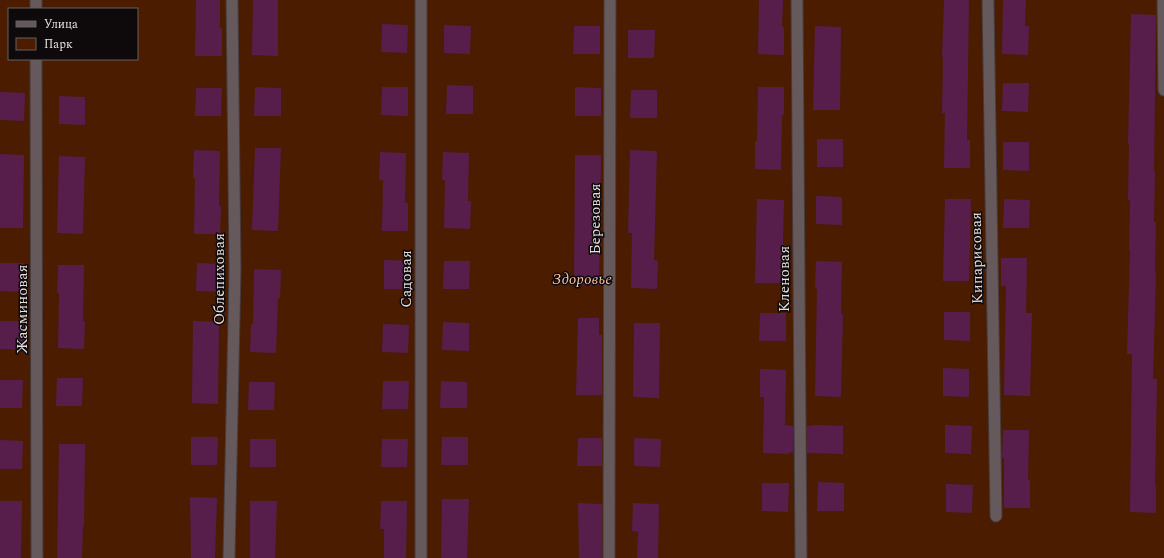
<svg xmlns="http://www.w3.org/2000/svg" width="1164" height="558" font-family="Spectral,serif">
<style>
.green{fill:#4c1c00;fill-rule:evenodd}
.building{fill:#571e4c}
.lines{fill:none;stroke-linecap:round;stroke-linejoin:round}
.minor-casing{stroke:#443c3e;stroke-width:13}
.minor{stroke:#65595c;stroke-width:11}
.labels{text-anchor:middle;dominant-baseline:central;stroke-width:3;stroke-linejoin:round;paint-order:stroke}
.street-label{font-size:15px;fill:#e7e0e1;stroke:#0e0a0b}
.park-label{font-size:15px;font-style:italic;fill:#f9bfa0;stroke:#0e0a0b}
</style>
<rect width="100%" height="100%" fill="#281e21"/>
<path class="green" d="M0 0H1164V558H0ZM9 9H137V59H9Z"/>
<g class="building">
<polygon points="196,0 220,0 220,28 222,28 222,56 195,56"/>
<polygon points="253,0 278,0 278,56 252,55"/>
<polygon points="759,0 783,0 782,27 784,27 784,55 758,54"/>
<polygon points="944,0 969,0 967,140 970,140 970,168 944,168 945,113 942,113 943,57 942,57"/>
<polygon points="1003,0 1026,0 1025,26 1029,26 1028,55 1002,54"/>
<polygon points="1131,14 1156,15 1154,172 1155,172 1154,222 1156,222 1155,273 1156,273 1153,379 1157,379 1155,485 1156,485 1156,513 1130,512 1132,354 1127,354 1130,250 1129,250 1130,200 1128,200 1129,144 1128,144"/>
<polygon points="382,24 408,25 407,53 381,52"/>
<polygon points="444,25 471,26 470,54 444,53"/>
<polygon points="574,26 600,26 600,54 573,54"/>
<polygon points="815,26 841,27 840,110 813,110"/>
<polygon points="628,30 655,30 654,58 628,58"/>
<polygon points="1003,83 1029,83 1028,112 1002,111"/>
<polygon points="447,85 473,86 473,114 446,114"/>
<polygon points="255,87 281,88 281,116 254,116"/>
<polygon points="382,87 408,87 408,116 381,115"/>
<polygon points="575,87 601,88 601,116 575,116"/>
<polygon points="758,87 784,87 784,115 782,115 781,170 755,169 755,141 757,141"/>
<polygon points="196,88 222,88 221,116 195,116"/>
<polygon points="631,90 657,90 657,118 630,118"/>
<polygon points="0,92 25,93 24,121 0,120"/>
<polygon points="59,96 85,97 85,125 59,124"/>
<rect x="817" y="139" width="26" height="28"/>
<polygon points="1003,142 1029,142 1029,171 1003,170"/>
<polygon points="255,148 281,148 278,231 252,230"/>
<polygon points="194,150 220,151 219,206 221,206 220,234 194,234 195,178 193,178"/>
<polygon points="630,150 657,151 654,260 658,261 657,289 631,288 632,233 628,233"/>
<polygon points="380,152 406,153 405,203 408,203 408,231 382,231 383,180 379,180"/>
<polygon points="443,152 469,153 468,201 471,201 470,229 444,228 445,180 442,180"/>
<polygon points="0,154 24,155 23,228 0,228"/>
<polygon points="575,155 601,155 599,285 574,285"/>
<polygon points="59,156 85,157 83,234 57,233"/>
<polygon points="816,196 842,197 842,225 816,224"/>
<polygon points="757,199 784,200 782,283 755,283"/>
<polygon points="945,199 971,199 969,281 943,281"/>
<polygon points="1004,199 1030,200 1029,228 1003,228"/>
<polygon points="1001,258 1027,258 1026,313 1032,313 1030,396 1004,395 1006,286 1001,286"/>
<polygon points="384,260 411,261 410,289 384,289"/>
<polygon points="444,261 470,261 469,289 443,289"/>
<polygon points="816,261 842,262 841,314 843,314 841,397 815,396 817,289 815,289"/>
<polygon points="0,263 24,263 23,292 0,291"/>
<polygon points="197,263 223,264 223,292 196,291"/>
<polygon points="58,265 84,265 83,321 85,321 84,349 58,348 59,293 57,293"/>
<polygon points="254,269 281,270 280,298 278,298 276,353 250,352 251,324 253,324"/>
<polygon points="944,312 970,312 970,341 944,340"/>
<polygon points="760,313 786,313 786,341 759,341"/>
<polygon points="578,318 599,318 599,335 602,335 602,395 576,395"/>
<polygon points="0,321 24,321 24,350 0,349"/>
<polygon points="193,321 219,322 218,404 192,403"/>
<polygon points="443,322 469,323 469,351 442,350"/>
<polygon points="634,323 660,323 659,398 633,397"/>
<polygon points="383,324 409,325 408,353 382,352"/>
<polygon points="943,368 969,369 969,397 943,396"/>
<polygon points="760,369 786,370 785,425 793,426 793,453 789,452 789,454 763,453 764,397 760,397"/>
<polygon points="57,378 83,378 82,406 56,406"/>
<polygon points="0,380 23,380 22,408 0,408"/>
<polygon points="383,381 409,381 408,409 382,409"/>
<polygon points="441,381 467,382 467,408 440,408"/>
<polygon points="249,382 275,382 274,410 248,410"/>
<polygon points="817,425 843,426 843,454 807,453 807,426"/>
<polygon points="945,425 972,426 971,454 945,453"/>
<polygon points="1003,430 1029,430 1028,480 1030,480 1030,508 1004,508 1004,458 1002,458"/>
<polygon points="191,437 218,437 217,465 191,465"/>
<polygon points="442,437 468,437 468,465 441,465"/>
<polygon points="578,438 602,438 602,466 577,466"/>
<polygon points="634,438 661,439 660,467 634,466"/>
<rect x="250" y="439" width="26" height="28"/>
<polygon points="382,439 408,439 407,467 381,467"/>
<polygon points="0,440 23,441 22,469 0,469"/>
<polygon points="59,444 85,444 84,526 83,525 82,558 57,558"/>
<polygon points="818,482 844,483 844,511 817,511"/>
<polygon points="762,483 789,483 788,512 762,511"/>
<polygon points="946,484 973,485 972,513 946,512"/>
<polygon points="190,497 217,498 215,558 191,558"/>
<polygon points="442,499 469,499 467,558 441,558"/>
<polygon points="0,501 22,501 21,558 0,558"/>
<polygon points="250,501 277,501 275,558 250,558"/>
<polygon points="381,501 407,501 406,558 384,558 384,529 380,529"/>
<polygon points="578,503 602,504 602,558 579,558"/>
<polygon points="633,503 659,504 658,558 637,558 638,532 632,531"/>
</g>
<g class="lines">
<g class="minor-casing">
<g id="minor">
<polyline points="36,0 36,9"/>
<polyline points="797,0 801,558"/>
<polyline points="988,0 996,516"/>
<polyline points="1163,0 1164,90"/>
<polyline points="36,59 37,558"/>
<polyline points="229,558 235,270 232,0"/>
<polyline points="421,558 421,0"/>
<polyline points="609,558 610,0"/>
</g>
</g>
<use href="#minor" class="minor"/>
</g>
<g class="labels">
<g class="street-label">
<text transform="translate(595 219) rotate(-90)">Березовая</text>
<text transform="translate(977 258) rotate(-91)">Кипарисовая</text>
<text transform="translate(219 279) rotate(-90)">Облепиховая</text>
<text transform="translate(406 279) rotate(-90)">Садовая</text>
<text transform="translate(784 279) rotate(-90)">Кленовая</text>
<text transform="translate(22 309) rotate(-90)">Жасминовая</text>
</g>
<g class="park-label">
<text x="582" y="279">Здоровье</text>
</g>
</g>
<rect x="8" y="8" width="130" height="52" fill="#0e0a0b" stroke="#656061"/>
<rect x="16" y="21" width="20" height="6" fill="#65595c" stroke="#656061"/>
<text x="44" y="28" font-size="12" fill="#e7e0e1">Улица</text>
<rect x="16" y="38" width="20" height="12" fill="#4c1c00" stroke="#656061"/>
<text x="44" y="48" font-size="12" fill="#e7e0e1">Парк</text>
</svg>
